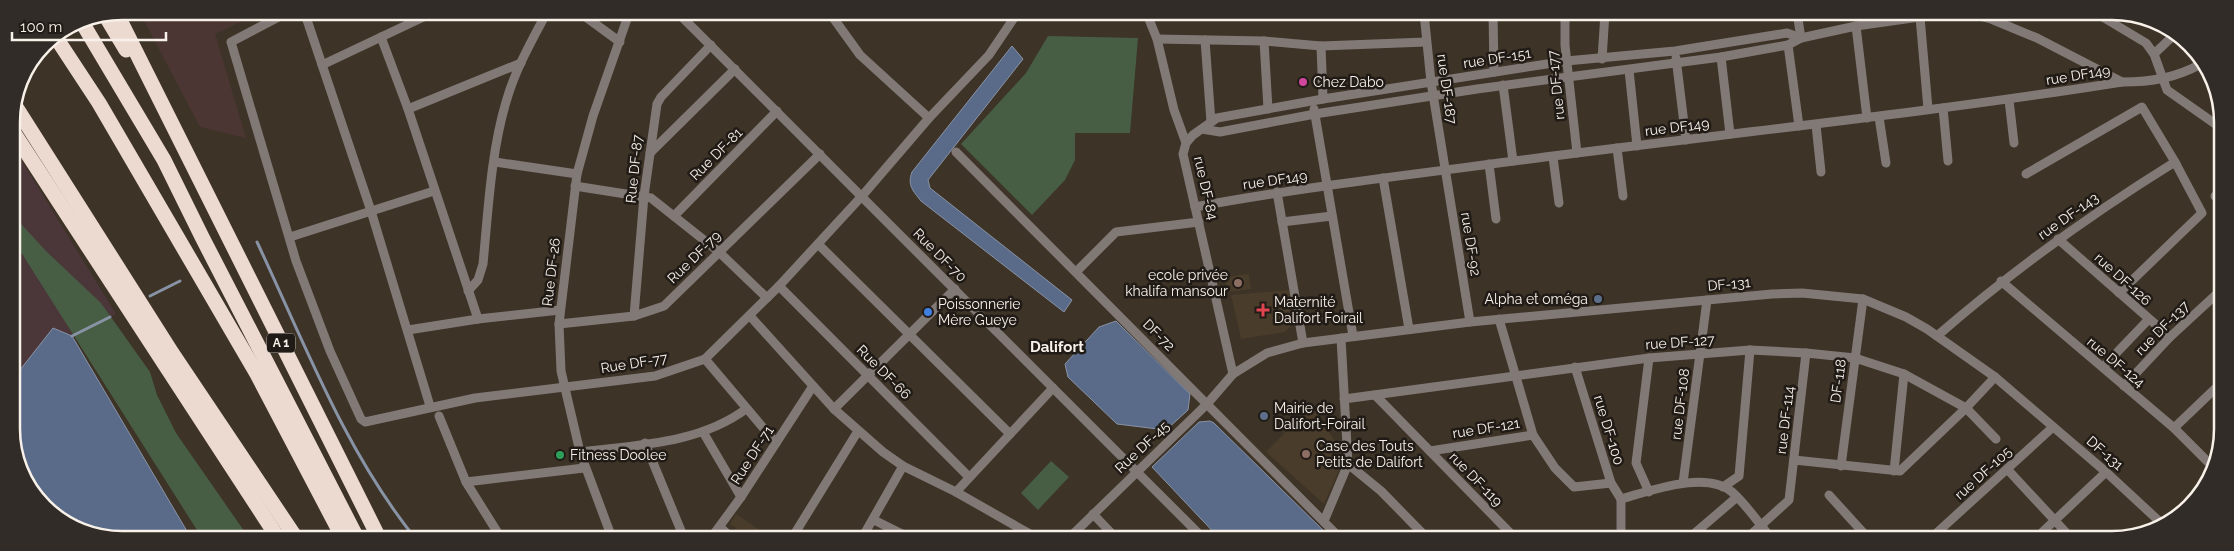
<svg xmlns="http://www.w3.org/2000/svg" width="2234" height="551" font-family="Raleway,sans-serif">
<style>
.commercial{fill:#4b3639}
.industrial{fill:#4b3634}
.built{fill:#4a3c2a}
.green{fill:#475d44}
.water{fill:#5a6b8a;stroke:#8993a6}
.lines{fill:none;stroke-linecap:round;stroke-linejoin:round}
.stream{stroke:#8993a6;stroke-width:3}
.street{stroke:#817976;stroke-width:9}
.highway{stroke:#ecd9cf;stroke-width:15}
.hotel-dot{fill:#d1479c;stroke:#201b16;stroke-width:2}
.education-dot{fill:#8d6e63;stroke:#201b16;stroke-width:2}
.service-dot{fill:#5c6f8a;stroke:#201b16;stroke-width:2}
.health-dot{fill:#e0444e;stroke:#201b16;stroke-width:2}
.shop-dot{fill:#3f7fe0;stroke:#201b16;stroke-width:2}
.leisure-dot{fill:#2e9e5b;stroke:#201b16;stroke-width:2}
.labels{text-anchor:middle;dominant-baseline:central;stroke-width:5;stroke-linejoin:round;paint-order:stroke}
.shield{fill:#201b16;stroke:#b7b1aa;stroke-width:1}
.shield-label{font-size:12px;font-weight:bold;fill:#f8f1e9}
.street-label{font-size:14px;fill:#f8f1e9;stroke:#201b16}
.poi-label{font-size:14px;fill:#f8f1e9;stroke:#201b16;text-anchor:start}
.neighbourhood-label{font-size:15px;font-weight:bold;fill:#f8f1e9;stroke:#201b16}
.rim{fill:none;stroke:#f8f1e9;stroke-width:2.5}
</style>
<rect width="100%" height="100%" fill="#3d3326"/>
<polygon class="commercial" points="12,145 116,314 72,336 53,328 16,376 13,372"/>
<polygon class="industrial" points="139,11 264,11 215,34 246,138 200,127"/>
<g class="built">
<polygon points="1249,274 1251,289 1227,292 1225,277"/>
<polygon points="1289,290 1293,324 1285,332 1241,339 1231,295"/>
<polygon points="1312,405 1345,457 1324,504 1266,452"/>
<polygon points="736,514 760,530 754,538 742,538 733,532 736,528 730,524"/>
</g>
<g class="green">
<polygon points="1048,36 1138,38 1130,133 1075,133 1075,160 1065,180 1032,215 961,144 1026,73"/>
<polygon points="12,214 46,251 101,303 150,372 157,395 176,433 249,538 202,538 12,238"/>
<polygon points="1051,461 1069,477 1038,510 1021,493"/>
</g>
<g class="water">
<path d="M1012 46 1023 59 928 180 930 188 1072 300 1064 312 921 201C913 191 907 185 912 172Z"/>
<polygon points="1116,321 1190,394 1188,410 1166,430 1117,424 1068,377 1065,364 1099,327"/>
<polygon points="53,328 72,336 191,538 100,538 44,507 13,451 13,372 16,375"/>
<polygon points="1210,421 1214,423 1332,539 1220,539 1152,467 1199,422"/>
</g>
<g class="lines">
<g class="stream">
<path d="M257 242C304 342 345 451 415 538"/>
<polyline points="150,296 180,281"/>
<polyline points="72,336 110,317"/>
</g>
<g class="street">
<polyline points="290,11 231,42 296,261 330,351 361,419 365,422 475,398 655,376 705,359 779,286 862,196 929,118 989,55 1018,12"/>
<polyline points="304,11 371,211 430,406"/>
<polyline points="579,12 620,42"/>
<polyline points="677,12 1204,539"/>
<polyline points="829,12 860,55 929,118"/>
<polyline points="1146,12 1157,39 1174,110 1186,143 1183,154 1233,374"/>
<polyline points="1424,13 1431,82 1470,322"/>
<polyline points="1493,13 1494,72"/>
<polyline points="1565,13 1565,45 1577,153"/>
<polyline points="1797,13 1801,38"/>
<polyline points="2096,13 2146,43 2154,54 2167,90 2221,128"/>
<polyline points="1920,17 1928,109"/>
<polyline points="1856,26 1867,118"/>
<polyline points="381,37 408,109 478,319"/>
<polyline points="1157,39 1264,41 1321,46 1426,42"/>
<polyline points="1205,40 1211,122"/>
<polyline points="1264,41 1268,109"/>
<polyline points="1788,45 1799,126"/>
<polyline points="1321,46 1323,99"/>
<polyline points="2154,54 2174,35"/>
<polyline points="1721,57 1730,134"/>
<polyline points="1676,58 1686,140"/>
<polyline points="1602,59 1605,13"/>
<polyline points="322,65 434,12"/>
<polyline points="1629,70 1637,146"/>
<polyline points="1503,85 1513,161"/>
<polyline points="2009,100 2014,143"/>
<polyline points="1943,108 1948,161"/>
<polyline points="408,109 521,63"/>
<polyline points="1314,109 1353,336"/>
<polyline points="1879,117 1886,163"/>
<polyline points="1816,125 1821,172"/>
<polyline points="1202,129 1220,132 1315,114 1477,89 1721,57 1788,45 1801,38 1856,26 1941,14 1971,14 1991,19 2037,38 2122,82"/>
<polyline points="1186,143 1193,135 1217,118 1323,99 1566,61 1675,51 1787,33 1801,38"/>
<polyline points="1617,148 1623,196"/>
<polyline points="956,152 1341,539"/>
<polyline points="650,153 735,69"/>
<polyline points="1553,157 1559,203"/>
<polyline points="495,162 577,174"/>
<polyline points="1489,164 1496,219"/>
<polyline points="2026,174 2142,107 2175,162"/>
<polyline points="1383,178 1409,329"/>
<polyline points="575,186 651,198 719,252 767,298"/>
<polyline points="1277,192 1303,343"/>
<polyline points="2215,196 2221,200"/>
<path d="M1195 207C1314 185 1434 172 1553 156 1743 132 1933 112 2122 82 2152 82 2175 78 2201 64"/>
<polyline points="674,216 777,111"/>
<polyline points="1282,222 1332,216"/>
<polyline points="290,237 434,191"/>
<polyline points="2058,239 2170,337"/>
<polyline points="818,244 1010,434"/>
<polyline points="1076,272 1116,232 1199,222"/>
<polyline points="2001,281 2174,428 2212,466"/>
<polyline points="779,286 969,477"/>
<path d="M468 291 478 280 483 264C488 212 491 152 506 102 515 70 532 40 547 12"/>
<polyline points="634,316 644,196 657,104 661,97 711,45"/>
<polyline points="750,316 834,409 883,452 903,466 956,492 1037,538"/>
<polyline points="1499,319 1533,435"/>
<polyline points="559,324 634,316 664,306 820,154"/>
<polyline points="408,330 478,319 560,310"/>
<path d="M1937 336C2012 271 2091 214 2175 162L2202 213 2119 293"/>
<polyline points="1649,358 1636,463 1649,492"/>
<polyline points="705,359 776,443"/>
<polyline points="1575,367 1611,483 1621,499"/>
<polyline points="2103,367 2148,320"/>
<polyline points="2124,386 2170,337 2221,290"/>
<polyline points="1375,395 1516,539"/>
<polyline points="1344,399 1649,358 1750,350 1806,353 1855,358 1904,374 1966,408 1996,439"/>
<polyline points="834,409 955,289"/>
<polyline points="439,416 466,482 501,538"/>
<polyline points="2174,428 2221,383"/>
<polyline points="703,432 741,497"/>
<polyline points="645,443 684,538"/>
<polyline points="1430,451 1533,435 1555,468 1574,487 1611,483"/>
<path d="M580 452C636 445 699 444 746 409"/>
<polyline points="1794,460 1900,471 1966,408 1995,377"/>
<polyline points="1348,464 1381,491 1428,539"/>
<polyline points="1841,466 1863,299"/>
<polyline points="2008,470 2072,539"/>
<polyline points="1894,471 1904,374"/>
<polyline points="466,482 584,468"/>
<polyline points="1683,483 1707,300"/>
<polyline points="1723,487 1739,476 1750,350"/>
<polyline points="956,492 1053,388"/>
<polyline points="1829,495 1869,539"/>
<path d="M1621 499C1650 491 1706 470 1732 492 1747 505 1759 524 1772 539"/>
<polyline points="1093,514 1117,539"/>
<polyline points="874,520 910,538"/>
<polyline points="1324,521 1348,464 1341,338"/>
<polyline points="720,527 732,538"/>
<polyline points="797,532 806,538"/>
<polyline points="595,538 611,536"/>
<polyline points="612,538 580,452 561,371 559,324 577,174 593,116 627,19 633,12"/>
<polyline points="711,538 741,497 813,386"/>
<polyline points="792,538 858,431"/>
<polyline points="862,538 903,466"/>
<polyline points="1068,539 1207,404 1233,374 1267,353 1303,343 1470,322 1772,294 1802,293 1863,299 1906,317 1927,329 1995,377 2106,472 2160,522"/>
<polyline points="1621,539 1621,499"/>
<polyline points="1688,539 1737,497"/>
<polyline points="1746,539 1789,500 1806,353"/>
<polyline points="1930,539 2053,427"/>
<polyline points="2035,539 2106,472"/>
</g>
<g class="highway">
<polyline points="116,12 379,538"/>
<polyline points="105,15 126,50"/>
<polyline points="80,19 164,160 202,237 357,538"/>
<polyline points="55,36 99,103 257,374 343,538"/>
<polyline points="14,104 172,353 296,538"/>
<polyline points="12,130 278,538"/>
</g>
</g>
<circle class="hotel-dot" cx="1303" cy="82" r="5"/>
<g class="education-dot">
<circle cx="1238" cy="283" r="5"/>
<circle cx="1306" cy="454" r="5"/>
</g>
<g class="service-dot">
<circle cx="1598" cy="299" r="5"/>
<circle cx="1264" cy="416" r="5"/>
</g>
<path class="health-dot" d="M1260.5 302.5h5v5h5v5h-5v5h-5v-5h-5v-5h5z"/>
<circle class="shop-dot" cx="928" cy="312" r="5"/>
<circle class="leisure-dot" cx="560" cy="455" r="5"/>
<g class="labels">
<rect class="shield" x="267" y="333.5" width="28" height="19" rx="4"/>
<g class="shield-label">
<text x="281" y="343">A 1</text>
</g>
<g class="street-label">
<text transform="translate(1497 58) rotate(-9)">rue DF-151</text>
<text transform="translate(2078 75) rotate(-9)">rue DF149</text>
<text transform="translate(1556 85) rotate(-96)">rue DF-177</text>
<text transform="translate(1447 89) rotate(82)">rue DF-187</text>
<text transform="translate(1677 127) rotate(-7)">rue DF149</text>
<text transform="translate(716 154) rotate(-45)">Rue DF-81</text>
<text transform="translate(634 169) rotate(-84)">Rue DF-87</text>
<text transform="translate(1275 180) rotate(-8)">rue DF149</text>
<text transform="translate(1206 188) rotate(77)">rue DF-84</text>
<text transform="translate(2068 216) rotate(-35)">rue DF-143</text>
<text transform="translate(1471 244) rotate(81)">rue DF-92</text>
<text transform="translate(940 255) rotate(45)">Rue DF-70</text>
<text transform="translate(694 257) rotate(-44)">Rue DF-79</text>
<text transform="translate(551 272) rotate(-83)">Rue DF-26</text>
<text transform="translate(2123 279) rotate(42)">rue DF-126</text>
<text transform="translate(1729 284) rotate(-5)">DF-131</text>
<text transform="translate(2162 328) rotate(-45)">rue DF-137</text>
<text transform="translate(1159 335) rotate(45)">DF-72</text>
<text transform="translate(1680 342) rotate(-4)">rue DF-127</text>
<text transform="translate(2116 362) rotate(40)">rue DF-124</text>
<text transform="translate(634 363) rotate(-9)">Rue DF-77</text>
<text transform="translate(884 372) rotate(45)">Rue DF-66</text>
<text transform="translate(1838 381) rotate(-82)">DF-118</text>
<text transform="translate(1680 404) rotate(-83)">rue DF-108</text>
<text transform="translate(1785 420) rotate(-83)">rue DF-114</text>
<text transform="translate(1486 428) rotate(-9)">rue DF-121</text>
<text transform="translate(1609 430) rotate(73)">rue DF-100</text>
<text transform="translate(1142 447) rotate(-43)">Rue DF-45</text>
<text transform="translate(2105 453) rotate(41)">DF-131</text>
<text transform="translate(752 455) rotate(-57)">Rue DF-71</text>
<text transform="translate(1983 473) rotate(-42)">rue DF-105</text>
<text transform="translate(1476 479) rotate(46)">rue DF-119</text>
</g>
<g class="poi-label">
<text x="1313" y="82">Chez Dabo</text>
<text x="1228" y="275" text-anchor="end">ecole privée<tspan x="1228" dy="16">khalifa mansour</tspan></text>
<text x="1588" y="299" text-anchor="end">Alpha et oméga</text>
<text x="1274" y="302">Maternité<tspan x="1274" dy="16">Dalifort Foirail</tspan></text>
<text x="938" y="304">Poissonnerie<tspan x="938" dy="16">Mère Gueye</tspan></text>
<text x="1274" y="408">Mairie de<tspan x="1274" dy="16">Dalifort-Foirail</tspan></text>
<text x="1316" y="446">Case des Touts<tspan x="1316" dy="16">Petits de Dalifort</tspan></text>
<text x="570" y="455">Fitness Doolee</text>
</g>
<g class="neighbourhood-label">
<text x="1057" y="347">Dalifort</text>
</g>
</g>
<path d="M0 0H2234V551H0ZM122 20H2112A102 102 0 0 1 2214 122V429A102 102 0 0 1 2112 531H122A102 102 0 0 1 20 429V122A102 102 0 0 1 122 20Z" fill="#312c27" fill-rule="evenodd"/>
<path class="rim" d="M122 20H2112A102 102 0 0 1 2214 122V429A102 102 0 0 1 2112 531H122A102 102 0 0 1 20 429V122A102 102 0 0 1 122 20Z"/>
<path d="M12 32v8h154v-8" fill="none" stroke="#f8f1e9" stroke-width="2.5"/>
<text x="20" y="32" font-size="15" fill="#f8f1e9" stroke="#201b16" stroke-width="4" paint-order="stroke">100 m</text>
</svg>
